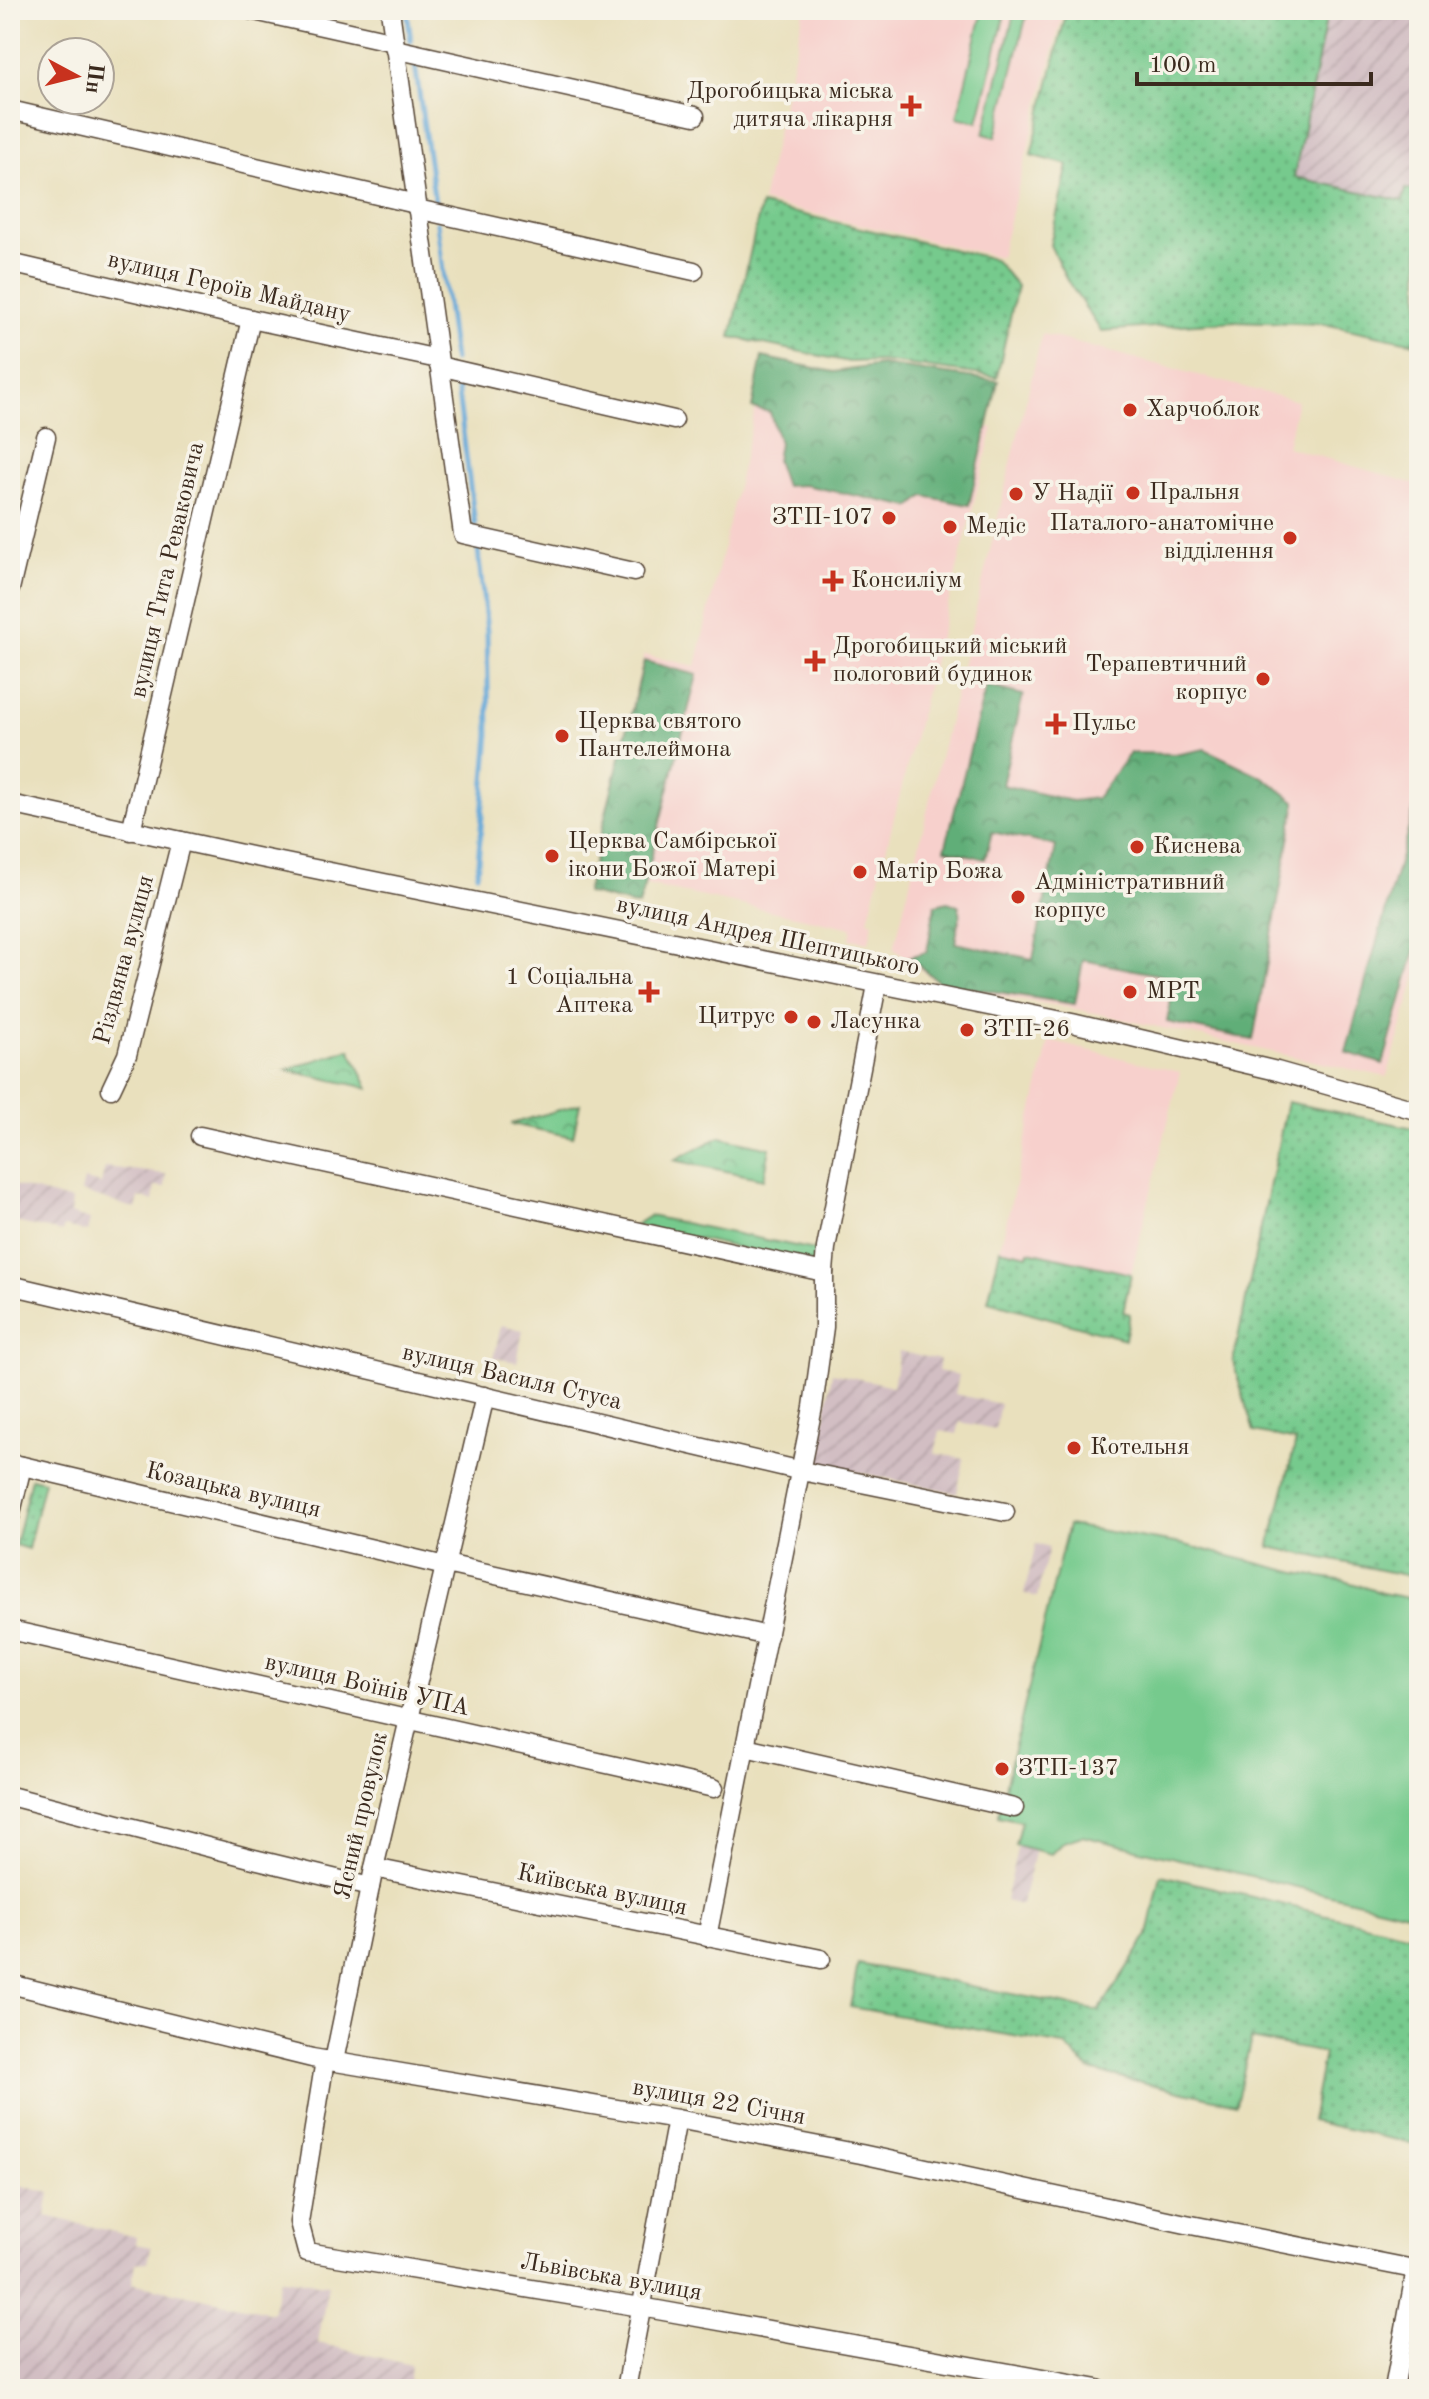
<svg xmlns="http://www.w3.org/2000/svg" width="1429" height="2399" font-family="'Old Standard TT',serif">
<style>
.built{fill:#f7d0cc}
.industrial{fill:url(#industrial-furrows)}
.grass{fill:#76ca8d;stroke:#587a56;stroke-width:2}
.forest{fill:url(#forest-crowns);stroke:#4e6c4b;stroke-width:2}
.park{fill:url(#park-crowns);stroke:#587a56;stroke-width:2}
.garden{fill:url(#garden-dots);stroke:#587a56;stroke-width:2}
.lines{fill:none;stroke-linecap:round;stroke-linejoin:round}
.stream{stroke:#63a7d8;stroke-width:5}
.minor-casing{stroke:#554536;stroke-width:21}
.minor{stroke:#fff;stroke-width:18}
.poi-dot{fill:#c8321e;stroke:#f7f3e8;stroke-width:3}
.labels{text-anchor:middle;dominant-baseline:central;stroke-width:7;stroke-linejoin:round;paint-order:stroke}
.poi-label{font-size:24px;fill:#3b2a1e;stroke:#f7f3e8;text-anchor:start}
.street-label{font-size:24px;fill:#3b2a1e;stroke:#f7f3e8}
</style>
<defs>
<pattern id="industrial-furrows" width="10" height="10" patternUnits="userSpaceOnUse" patternTransform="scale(2)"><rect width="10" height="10" fill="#d2bec3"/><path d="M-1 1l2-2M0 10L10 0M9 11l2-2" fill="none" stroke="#b5a3a7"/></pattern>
<pattern id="forest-crowns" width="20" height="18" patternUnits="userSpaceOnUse" patternTransform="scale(2)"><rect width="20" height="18" fill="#60ae78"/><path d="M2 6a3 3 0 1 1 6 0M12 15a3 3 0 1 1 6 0" fill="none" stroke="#508e62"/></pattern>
<pattern id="park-crowns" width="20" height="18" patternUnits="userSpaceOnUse" patternTransform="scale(2)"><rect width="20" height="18" fill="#76ca8d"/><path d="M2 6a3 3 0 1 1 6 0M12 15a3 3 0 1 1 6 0" fill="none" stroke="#62a473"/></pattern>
<pattern id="garden-dots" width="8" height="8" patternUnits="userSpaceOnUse" patternTransform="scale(2)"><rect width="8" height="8" fill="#76ca8d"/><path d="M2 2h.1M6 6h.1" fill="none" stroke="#62a473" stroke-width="1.8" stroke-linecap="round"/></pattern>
</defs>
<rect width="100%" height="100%" fill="#f7f3e8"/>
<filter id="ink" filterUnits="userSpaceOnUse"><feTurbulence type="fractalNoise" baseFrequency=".0125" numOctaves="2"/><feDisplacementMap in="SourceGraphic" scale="16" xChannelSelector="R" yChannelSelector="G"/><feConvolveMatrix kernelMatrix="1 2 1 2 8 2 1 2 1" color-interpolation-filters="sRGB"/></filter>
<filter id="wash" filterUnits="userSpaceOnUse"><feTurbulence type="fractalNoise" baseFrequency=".006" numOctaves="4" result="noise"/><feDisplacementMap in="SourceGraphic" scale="32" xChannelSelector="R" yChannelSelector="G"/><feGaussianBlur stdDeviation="1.8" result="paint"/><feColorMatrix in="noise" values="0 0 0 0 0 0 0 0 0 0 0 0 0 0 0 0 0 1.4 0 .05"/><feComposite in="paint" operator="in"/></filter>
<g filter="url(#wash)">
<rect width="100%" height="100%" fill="#e9e0bd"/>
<g class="built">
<polygon points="804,10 1064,10 1000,257 762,202"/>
<polygon points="1042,334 1297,401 1287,447 1419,485 1419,967 1387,1077 1071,1008 943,987 894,949"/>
<polygon points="762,379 993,428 868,920 873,922 869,942 850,939 852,928 590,873 644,655 696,666"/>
<polygon points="1049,1041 1180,1072 1131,1274 1030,1251 1028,1255 1000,1249"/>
</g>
<g class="industrial">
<polygon points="1328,10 1419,10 1419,192 1406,189 1403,201 1294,177"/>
<polygon points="105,1167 166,1174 165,1187 155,1186 153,1201 139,1197 136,1209 81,1192 84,1180 101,1184"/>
<polygon points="10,1184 72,1201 70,1214 90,1220 87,1232 64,1227 62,1232 10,1221"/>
<polygon points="501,1325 523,1330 517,1362 494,1358"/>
<polygon points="899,1351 940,1360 938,1371 959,1375 955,1394 1000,1404 995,1429 960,1422 957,1434 940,1431 935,1453 964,1459 957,1493 817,1464 832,1373 893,1386"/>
<polygon points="1036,1544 1049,1547 1037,1597 1024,1594"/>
<polygon points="1018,1845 1035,1849 1021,1905 1005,1901"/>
<polygon points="10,2183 50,2193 46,2216 136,2237 135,2244 151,2247 148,2262 135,2263 132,2283 272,2313 280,2279 328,2284 318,2343 411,2365 409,2389 10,2389"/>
</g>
<g class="grass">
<polygon points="983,10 1006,10 978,122 957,117"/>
<polygon points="1015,10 1028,10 996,137 984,134"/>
<polygon points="649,1216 815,1250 812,1264 635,1225"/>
<polygon points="1068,1525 1181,1544 1297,1573 1345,1581 1382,1593 1419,1600 1419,1916 1082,1836 1063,1842 1051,1854 1015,1845 1021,1821 998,1816"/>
</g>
<g class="forest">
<polygon points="762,357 834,372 881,365 998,381 969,505 924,496 911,507 804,485 785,486 776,460 779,443 770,412 752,408"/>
<polygon points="644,661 697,675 639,906 586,893"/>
<polygon points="986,686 1023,695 1002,785 1072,801 1096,798 1130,753 1180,754 1205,749 1263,777 1296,802 1253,1040 1167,1022 1175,978 1083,960 1075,1004 940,983 909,957 927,952 935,905 948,902 959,906 960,915 955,943 1033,959 1056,846 992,832 985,859 945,849"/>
<polygon points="1419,791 1419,937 1383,1064 1346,1052"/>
</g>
<g class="park">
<polygon points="350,1049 369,1088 286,1070"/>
<polygon points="580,1104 573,1137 511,1124"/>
<polygon points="720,1137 770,1148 764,1179 674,1160"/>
</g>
<g class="garden">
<polygon points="1067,10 1328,10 1294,177 1403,201 1406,189 1419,192 1419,344 1324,324 1235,321 1101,331 1067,280 1050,245 1068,165 1031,155"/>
<polygon points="761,205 994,259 1017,286 997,377 882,361 849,362 731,337"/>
<polygon points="1287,1102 1419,1129 1419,1578 1269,1547 1296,1441 1254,1432 1233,1362"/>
<polygon points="1000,1249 1028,1255 1029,1251 1131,1274 1123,1312 1130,1314 1125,1339 988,1301"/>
<polygon points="31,1478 44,1481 28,1549 15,1545"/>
<polygon points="1161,1875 1419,1937 1419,2145 1311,2121 1324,2053 1251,2039 1236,2104 1090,2070 1064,2045 850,2007 858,1964 1099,2011 1148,1935"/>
</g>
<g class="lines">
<g class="stream">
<polyline points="407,10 411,41"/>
<polyline points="415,64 435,203"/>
<polyline points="437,223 454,360"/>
<polyline points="457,386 475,524"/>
<polyline points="477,874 489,734 487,631 478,550"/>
</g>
</g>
</g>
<g filter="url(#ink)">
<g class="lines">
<g class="minor-casing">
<g id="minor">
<polyline points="250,10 394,42"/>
<polyline points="390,10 463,534 634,572"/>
<polyline points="395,49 695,116"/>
<polyline points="10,110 416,204"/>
<polyline points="417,209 694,271"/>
<polyline points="10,263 251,319 438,359"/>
<polyline points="439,366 674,420"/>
<polyline points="10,589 46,437"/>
<polyline points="10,804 251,856 1072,1023 1277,1071 1419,1111"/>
<polyline points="131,831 251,319"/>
<polyline points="111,1089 127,1055 181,841"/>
<polyline points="200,1136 824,1272"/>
<polyline points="10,1285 802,1471 1005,1512"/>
<polyline points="10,1463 445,1566"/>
<polyline points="10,1517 22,1466"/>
<polyline points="446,1564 768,1636"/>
<polyline points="10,1630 714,1788"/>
<polyline points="745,1747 1014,1808"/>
<polyline points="10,1796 254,1859 370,1887"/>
<polyline points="374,1868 821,1959"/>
<polyline points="707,1937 813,1407 824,1327 824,1272 826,1248 877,985"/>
<polyline points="10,1984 312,2058 677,2119 861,2154 1186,2224 1419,2270"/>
<polyline points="325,2060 299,2222 307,2252 641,2307 1098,2389"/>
<polyline points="334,2061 374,1868 485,1396"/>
<polyline points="626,2389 677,2119"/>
<polyline points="1394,2389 1416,2269"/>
</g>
</g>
<use href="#minor" class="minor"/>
</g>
</g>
<g class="poi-dot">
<path d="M907 94h8v8h8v8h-8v8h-8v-8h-8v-8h8z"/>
<circle cx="1130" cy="410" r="8"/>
<circle cx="1133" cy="493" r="8"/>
<circle cx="1016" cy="494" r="8"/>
<circle cx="889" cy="518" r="8"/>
<circle cx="950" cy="527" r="8"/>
<circle cx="1290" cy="538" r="8"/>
<path d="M829 569h8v8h8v8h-8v8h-8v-8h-8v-8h8z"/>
<path d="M811 649h8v8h8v8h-8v8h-8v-8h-8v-8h8z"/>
<circle cx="1263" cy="679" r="8"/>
<path d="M1052 712h8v8h8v8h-8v8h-8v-8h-8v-8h8z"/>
<circle cx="562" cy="736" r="8"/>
<circle cx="1137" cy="847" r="8"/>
<circle cx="552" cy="856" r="8"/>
<circle cx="860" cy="872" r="8"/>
<circle cx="1018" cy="897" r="8"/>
<path d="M645 980h8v8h8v8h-8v8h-8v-8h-8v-8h8z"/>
<circle cx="1130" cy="992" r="8"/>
<circle cx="791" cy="1017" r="8"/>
<circle cx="814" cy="1022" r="8"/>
<circle cx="967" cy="1030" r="8"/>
<circle cx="1074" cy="1448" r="8"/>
<circle cx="1002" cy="1769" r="8"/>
</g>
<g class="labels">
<g class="poi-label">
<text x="893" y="92" text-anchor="end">Дрогобицька міська<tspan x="893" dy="28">дитяча лікарня</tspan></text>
<text x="1146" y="410">Харчоблок</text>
<text x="1149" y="493">Пральня</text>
<text x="1032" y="494">У Надії</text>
<text x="873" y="518" text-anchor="end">ЗТП-107</text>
<text x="1274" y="524" text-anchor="end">Паталого-анатомічне<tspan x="1274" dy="28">відділення</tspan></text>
<text x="966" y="527">Медіс</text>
<text x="851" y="581">Консиліум</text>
<text x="833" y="647">Дрогобицький міський<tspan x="833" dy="28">пологовий будинок</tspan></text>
<text x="1247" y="665" text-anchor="end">Терапевтичний<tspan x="1247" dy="28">корпус</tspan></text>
<text x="578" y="722">Церква святого<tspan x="578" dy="28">Пантелеймона</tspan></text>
<text x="1072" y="724">Пульс</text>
<text x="568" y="842">Церква Самбірської<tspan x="568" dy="28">ікони Божої Матері</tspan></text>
<text x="1153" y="847">Киснева</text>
<text x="876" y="872">Матір Божа</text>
<text x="1034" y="883">Адміністративний<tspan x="1034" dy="28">корпус</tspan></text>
<text x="633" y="978" text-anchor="end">1 Соціальна<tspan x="633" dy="28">Аптека</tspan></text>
<text x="1146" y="992">МРТ</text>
<text x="775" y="1017" text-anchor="end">Цитрус</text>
<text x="830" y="1022">Ласунка</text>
<text x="983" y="1030">ЗТП-26</text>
<text x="1090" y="1448">Котельня</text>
<text x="1018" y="1769">ЗТП-137</text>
</g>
<g class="street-label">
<text transform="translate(229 288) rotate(13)">вулиця Героїв Майдану</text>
<text transform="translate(168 570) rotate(-77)">вулиця Тита Реваковича</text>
<text transform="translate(768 937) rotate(12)">вулиця Андрея Шептицького</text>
<text transform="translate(125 960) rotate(-75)">Різдвяна вулиця</text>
<text transform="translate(512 1378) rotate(13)">вулиця Василя Стуса</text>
<text transform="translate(233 1491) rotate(13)">Козацька вулиця</text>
<text transform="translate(367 1686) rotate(13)">вулиця Воїнів УПА</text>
<text transform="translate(362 1816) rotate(-77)">Ясний провулок</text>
<text transform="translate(602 1891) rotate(12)">Київська вулиця</text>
<text transform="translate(719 2103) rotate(10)">вулиця 22 Січня</text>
<text transform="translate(611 2278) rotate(10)">Львівська вулиця</text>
</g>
</g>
<rect width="1429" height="2399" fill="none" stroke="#f7f3e8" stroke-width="40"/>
<g transform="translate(76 76) rotate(97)"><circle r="38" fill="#f7f3e8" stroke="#aca397" stroke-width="2"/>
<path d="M0-6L14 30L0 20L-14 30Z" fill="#c8321e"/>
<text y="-12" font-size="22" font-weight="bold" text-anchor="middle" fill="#3b2a1e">Пн</text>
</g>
<path d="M1137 72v12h234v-12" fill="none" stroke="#3b2a1e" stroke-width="4"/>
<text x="1149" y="72" font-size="24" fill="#3b2a1e" stroke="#f7f3e8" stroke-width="6" paint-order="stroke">100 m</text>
</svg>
